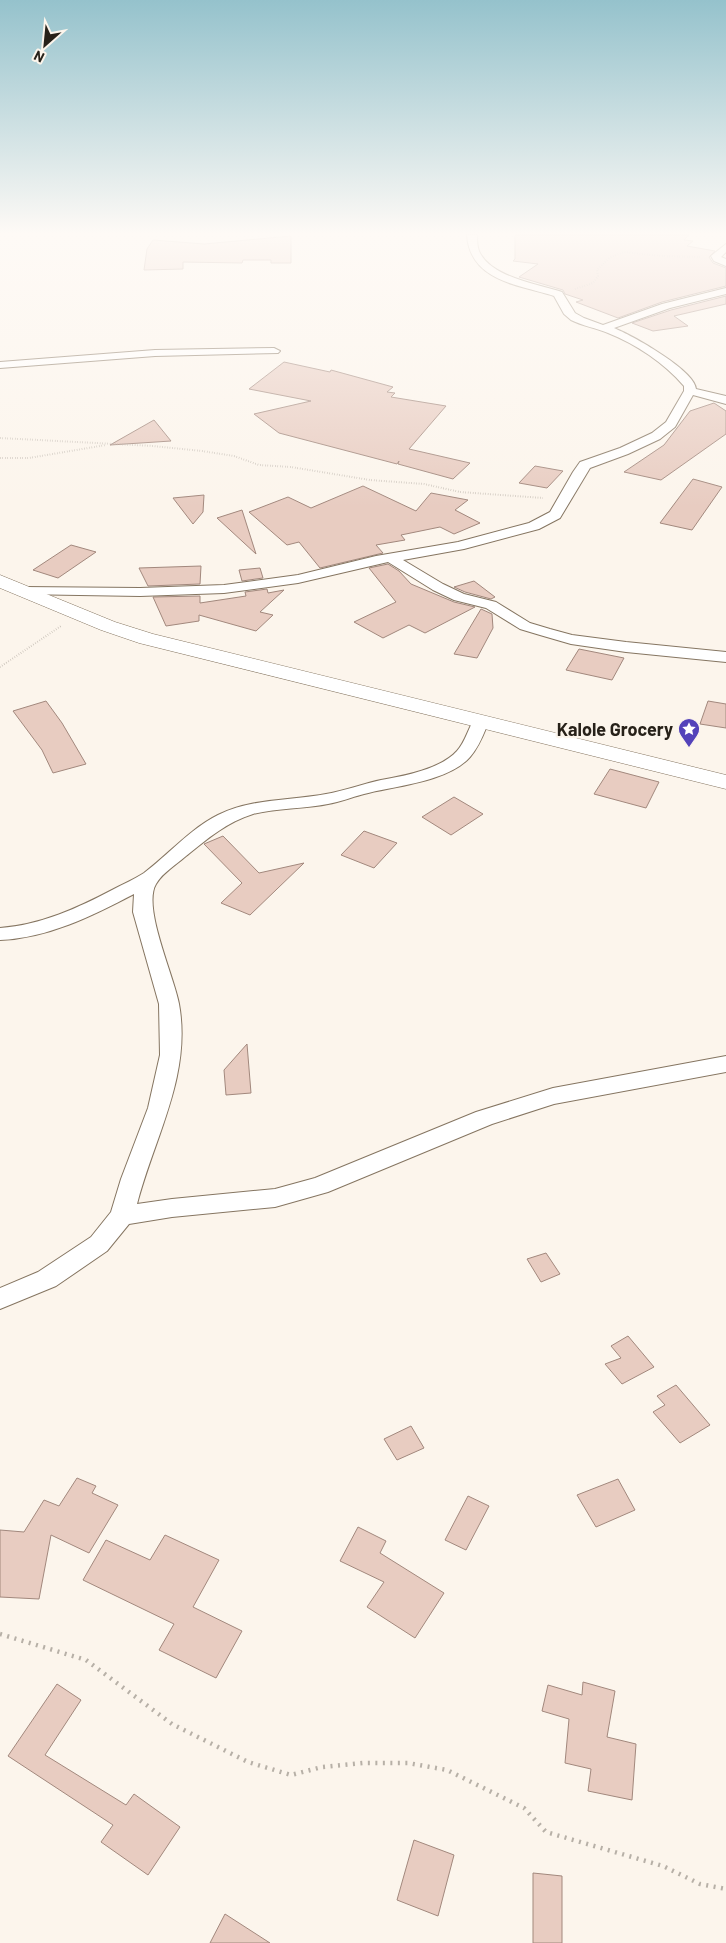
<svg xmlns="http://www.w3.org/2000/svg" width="726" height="1943" font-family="Barlow,sans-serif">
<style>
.building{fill:#e8ccc1;stroke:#a2887d}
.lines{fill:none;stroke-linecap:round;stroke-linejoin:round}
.street-casing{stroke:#857561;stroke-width:2}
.secondary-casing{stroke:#857561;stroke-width:1}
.path-far1{stroke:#b7b0a7;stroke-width:2;stroke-dasharray:0.5 2;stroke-linecap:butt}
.path{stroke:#b7b0a7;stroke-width:4.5;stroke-dasharray:2 5.5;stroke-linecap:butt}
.street{fill:#fff;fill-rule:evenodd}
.secondary{fill:#fff;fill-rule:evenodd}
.labels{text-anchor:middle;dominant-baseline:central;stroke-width:4.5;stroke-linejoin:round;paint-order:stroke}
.poi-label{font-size:18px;font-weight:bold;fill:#272119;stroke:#fcf5ec;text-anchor:end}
</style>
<rect width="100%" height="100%" fill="#fcf5ec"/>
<g class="building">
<polygon points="515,235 689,235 684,240 693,241 687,246 715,251 709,257 713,263 726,268 726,286 662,302 618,318 576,302 583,300 565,294 563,290 519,277 538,264 513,261 515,259"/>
<polygon points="291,236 291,263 271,263 271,260 243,260 242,263 183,262 183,269 144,270 147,249 153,240 204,244"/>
<polygon points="726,296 726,304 674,316 688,326 653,331 632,323 671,310"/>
<polygon points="284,362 330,372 331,370 393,387 387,392 395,393 391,397 446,406 409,449 470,463 453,479 398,464 399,461 397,464 279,433 254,414 311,401 249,389"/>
<polygon points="714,403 726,411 726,434 661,480 624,472 664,445 690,411"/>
<polygon points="154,420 171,441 110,445"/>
<polygon points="535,466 563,471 547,488 519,483"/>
<polygon points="693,479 722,487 692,530 660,523"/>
<polygon points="363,486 416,511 431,493 468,500 455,510 480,523 454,534 440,527 401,535 405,540 376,545 383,553 320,568 299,542 287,545 249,512 288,497 311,508"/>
<polygon points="204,495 203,512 193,524 173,498"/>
<polygon points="242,510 256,554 217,518"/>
<polygon points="71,545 96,552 58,578 33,570"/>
<polygon points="388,564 399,571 411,584 454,602 475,607 425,633 409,625 383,638 354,622 396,602 369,568"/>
<polygon points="201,566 200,584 148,586 139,568"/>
<polygon points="260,568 263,578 242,581 239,570"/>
<polygon points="474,581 495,597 491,599 465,592 454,587"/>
<polygon points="267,589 268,593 284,590 260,612 273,615 256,631 199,615 199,621 166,626 153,597 200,596 200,603 246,596 245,592"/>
<polygon points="481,609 492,614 493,628 477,658 454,654"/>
<polygon points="579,649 624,658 612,680 566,670"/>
<polygon points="46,701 62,723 86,764 53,773 42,750 13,711"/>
<polygon points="708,701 726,704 726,728 700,724"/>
<polygon points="610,769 659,782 646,808 594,794"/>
<polygon points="454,797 483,814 451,835 422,817"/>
<polygon points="364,831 397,843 374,868 341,855"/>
<polygon points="223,836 259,873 304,863 250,915 221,903 242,883 204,844"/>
<polygon points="247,1044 251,1093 226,1095 224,1070"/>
<polygon points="546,1253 560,1274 541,1282 527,1259"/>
<polygon points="628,1336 654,1367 622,1384 605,1364 621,1358 611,1346"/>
<polygon points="676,1385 710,1425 680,1443 653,1412 665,1405 657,1396"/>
<polygon points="411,1426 424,1448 397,1460 384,1439"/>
<polygon points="77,1478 96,1486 92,1493 118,1505 89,1553 51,1535 39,1599 0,1597 0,1530 24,1532 44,1500 59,1506"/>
<polygon points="618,1479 635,1510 596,1527 577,1495"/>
<polygon points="468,1496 489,1506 466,1550 445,1540"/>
<polygon points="358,1527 386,1541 380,1553 444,1593 415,1638 367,1607 384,1582 340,1561"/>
<polygon points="165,1535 219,1560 193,1607 242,1631 216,1678 159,1650 174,1624 83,1580 106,1540 150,1560"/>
<polygon points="583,1682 615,1691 607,1737 636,1744 632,1800 588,1791 591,1769 565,1763 569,1719 542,1711 548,1685 582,1695"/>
<polygon points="57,1684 81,1700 45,1755 126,1805 134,1794 180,1827 148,1875 101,1842 113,1825 8,1756"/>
<polygon points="414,1840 454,1855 438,1916 397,1900"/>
<polygon points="533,1873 562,1876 562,1943 533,1943"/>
<polygon points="225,1914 270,1943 210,1943"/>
</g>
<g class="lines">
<g class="street-casing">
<g id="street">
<path d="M467 235H477C477 240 477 246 479 251 490 277 537 284 562 292L575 313 584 318 603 325 662 304 726 288V294L670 308 614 328C631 335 695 370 696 389L726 396V404L693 395 675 427 660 439 628 454 590 468 560 518 539 529 464 549 403 560 443 584 464 594 496 602 530 623 550 629 572 635 626 642 726 652V662L626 652 571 644 540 635 520 629 486 608 454 600 433 590 388 562 298 583 224 593 140 596 18 594 16 591 18 588 23 587 140 588 224 585 298 575 376 556 458 542 529 523 550 512 573 472 580 462 620 448 652 433 666 422 684 391V386C664 363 636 344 608 333 596 328 583 326 571 320L564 314 554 296C519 285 470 281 467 235Z"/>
<polygon points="726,244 726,252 721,257 726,259 726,266 714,261 711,256"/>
<polygon points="274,348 280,351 278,353 155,356 0,368 0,362 155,350"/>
<path d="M481 716 487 718 489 721C484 733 479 747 470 757 448 782 394 786 364 794 352 797 340 802 328 804 304 809 277 808 253 814 227 822 207 839 186 856 177 864 162 873 156 884 142 907 174 976 179 1004 192 1075 154 1138 137 1204L172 1199 275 1189 315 1178 476 1112 553 1088 726 1056V1072L554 1104 492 1124 328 1192 275 1207 172 1217 129 1224 107 1251 56 1286 0 1309V1288L38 1272 91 1237 111 1212 121 1179 148 1108 160 1055 159 1004 133 912 134 894C92 916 48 938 0 940V928C41 925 78 908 114 889 123 884 135 879 144 873 168 855 190 829 218 815 252 798 290 801 326 794 344 791 362 784 381 780 404 776 441 769 457 751 466 741 468 728 475 718Z"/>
</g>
</g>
<g class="secondary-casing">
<polygon id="secondary" points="0,575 115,622 153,634 726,775 726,789 139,643 101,630 0,588"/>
</g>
<g class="path-far1">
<polyline points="575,289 593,283 598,276 597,270 609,258 624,252 661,256 700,257"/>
<polyline points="0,438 153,446 202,451 234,456 259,465 291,467 370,480 424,484 460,492 543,498"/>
<polyline points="0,458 29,458 106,445"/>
<polyline points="0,667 61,626"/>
</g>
<polyline class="path" points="0,1634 86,1660 172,1724 248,1762 291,1775 322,1767 363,1763 408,1763 447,1770 524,1808 546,1832 663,1866 700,1884 726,1889"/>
<use href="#street" class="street"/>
<use href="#secondary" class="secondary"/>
</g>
<linearGradient id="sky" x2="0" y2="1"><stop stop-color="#95c2cc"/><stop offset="0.46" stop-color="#fefaf6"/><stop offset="1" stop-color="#fefaf6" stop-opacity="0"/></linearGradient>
<rect width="726" height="507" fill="url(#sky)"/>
<defs>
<g id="sight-pin" transform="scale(1.125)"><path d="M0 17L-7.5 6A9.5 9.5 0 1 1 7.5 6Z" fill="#5342ba" stroke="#fcf5ec"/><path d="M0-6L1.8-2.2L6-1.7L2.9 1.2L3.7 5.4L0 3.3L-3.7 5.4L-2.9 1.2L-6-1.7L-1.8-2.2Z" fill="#fff"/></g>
</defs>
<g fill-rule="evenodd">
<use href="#sight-pin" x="689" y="729"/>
</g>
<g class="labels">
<g class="poi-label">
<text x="673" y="729">Kalole Grocery</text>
</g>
</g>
<g transform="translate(45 45) rotate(207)" stroke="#fcf5ec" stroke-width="4" paint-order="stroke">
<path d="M0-4L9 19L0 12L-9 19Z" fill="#272119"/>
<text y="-8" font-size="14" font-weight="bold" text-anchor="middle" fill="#272119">N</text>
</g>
</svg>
